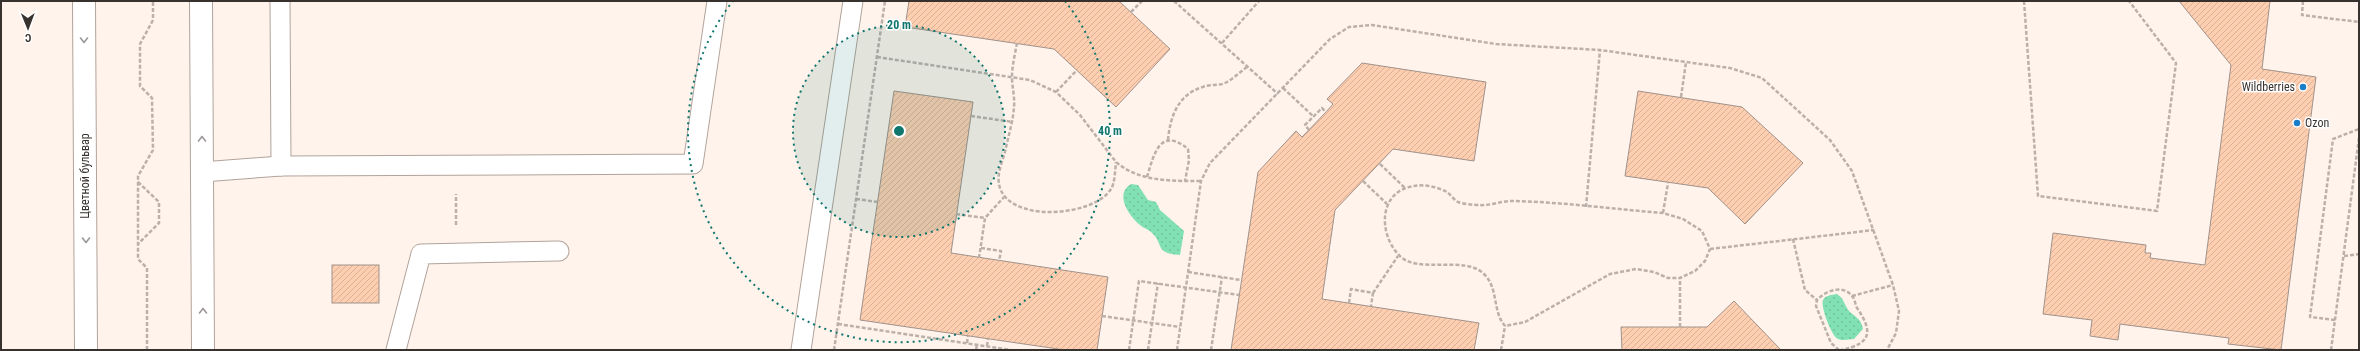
<svg xmlns="http://www.w3.org/2000/svg" width="2360" height="351" font-family="'Roboto Condensed',sans-serif">
<style>
.park{fill:url(#park-dots)}
.building{fill:url(#building-hatch);stroke:#a0928a}
.lines{fill:none;stroke-linecap:round;stroke-linejoin:round}
.service-casing{stroke:#b1a39b;stroke-width:21}
.minor-casing{stroke:#b1a39b;stroke-width:24}
.path{stroke:#bbb1aa;stroke-width:2.5;stroke-dasharray:4 2;stroke-linecap:butt}
.service{stroke:#fff;stroke-width:19}
.minor{stroke:#fff;stroke-width:22}
.oneway{stroke:#9c9897}
.ring{fill:none;stroke:#0f766e;stroke-width:2;stroke-dasharray:2 4}
.poi-dot{fill:#197dc8;stroke:#fff;stroke-width:1.5}
.labels{text-anchor:middle;dominant-baseline:central;stroke-width:3;stroke-linejoin:round;paint-order:stroke}
.poi-label{font-size:12px;fill:#38322f;stroke:#fff;text-anchor:end}
.street-label{font-size:12px;fill:#38322f;stroke:#fff}
.centre{fill:#0f766e;stroke:#fff;stroke-width:2}
.ring-label{font-size:12px;text-anchor:middle;font-weight:bold;fill:#0f766e;stroke:#fff;stroke-width:3;stroke-linejoin:round;paint-order:stroke}
</style>
<defs>
<pattern id="park-dots" width="8" height="8" patternUnits="userSpaceOnUse"><rect width="8" height="8" fill="#81e1b5"/><path d="M2 2h.1M6 6h.1" fill="none" stroke="#70c29c" stroke-width="1.8" stroke-linecap="round"/></pattern>
<pattern id="building-hatch" width="6" height="6" patternUnits="userSpaceOnUse"><rect width="6" height="6" fill="#feceb0"/><path d="M-1 1l2-2M0 6l6-6M5 7l2-2" fill="none" stroke="#dab198"/></pattern>
</defs>
<rect width="100%" height="100%" fill="#fff3eb"/>
<g class="park">
<path d="M1131 184 1138 185 1148 200 1156 202 1160 210 1184 231 1180 255C1153 253 1165 244 1151 232 1148 229 1143 228 1140 225 1129 216 1114 194 1131 184Z"/>
<path d="M1837 294C1845 299 1844 306 1850 312 1857 318 1861 319 1863 329L1854 339C1849 339 1843 341 1838 339 1832 337 1820 306 1823 300 1826 295 1831 295 1837 294Z"/>
</g>
<g class="building">
<polygon points="909,1 1119,1 1170,49 1116,107 1054,49 905,27"/>
<polygon points="2179,1 2270,1 2262,69 2316,77 2281,350 2228,344 2229,338 2127,325 2120,324 2118,340 2090,336 2092,320 2043,314 2053,233 2146,245 2145,253 2151,253 2150,258 2205,265 2231,65"/>
<polygon points="1362,63 1486,82 1474,161 1393,149 1335,210 1322,299 1479,323 1474,350 1231,350 1258,172 1296,131 1302,137 1326,112 1333,104 1327,99"/>
<polygon points="894,91 973,102 951,253 1108,277 1097,350 1065,350 860,320"/>
<polygon points="1638,91 1742,107 1803,163 1745,224 1708,188 1625,176"/>
<rect x="332" y="265" width="47" height="38"/>
<polygon points="1734,301 1781,350 1622,350 1621,327 1707,327"/>
</g>
<g class="lines">
<g class="service-casing">
<g id="service">
<polyline points="281,166 693,164 717,1"/>
<polyline points="202,172 281,166 280,1"/>
<polyline points="396,350 421,254 559,251"/>
<polyline points="801,350 853,1"/>
</g>
</g>
<g class="minor-casing">
<g id="minor">
<polyline points="84,1 86,350"/>
<polyline points="201,1 203,350"/>
</g>
</g>
<g class="path">
<polyline points="1174,1 1278,94"/>
<polyline points="2024,1 2038,196 2157,211 2176,63 2129,1"/>
<polyline points="2303,1 2302,15 2359,22"/>
<polyline points="1131,12 1142,1"/>
<path d="M1017 43C1015 54 1012 66 1012 77 1012 87 1015 97 1014 107 1013 122 1008 137 1005 152 1002 162 997 174 999 184 1006 224 1094 217 1111 189 1115 183 1115 170 1116 162"/>
<polyline points="1222,43 1259,1"/>
<path d="M877 57 1030 80 1056 92 1080 115 1116 162C1139 182 1173 181 1201 181"/>
<polyline points="1283,88 1313,116"/>
<polyline points="1056,92 1077,70"/>
<polyline points="1681,97 1686,62"/>
<polyline points="971,116 1013,122"/>
<polyline points="1309,130 1305,125 1322,108 1326,112"/>
<path d="M1168 140C1170 117 1178 94 1203 87 1210 84 1219 86 1225 83 1233 79 1240 72 1248 66"/>
<polyline points="1380,164 1405,188"/>
<path d="M1147 177C1154 154 1160 126 1188 149L1189 160 1185 181"/>
<polyline points="1363,181 1387,204"/>
<polyline points="138,182 159,202 159,223 138,244"/>
<polyline points="856,199 878,202"/>
<polyline points="1586,207 1600,50"/>
<polyline points="1663,213 1668,183"/>
<polyline points="956,214 985,218"/>
<polyline points="456,225 456,194"/>
<polyline points="1793,239 1805,290 1817,300"/>
<polyline points="981,248 1001,251 999,261"/>
<polyline points="1710,249 1874,230"/>
<polyline points="2344,256 2359,254"/>
<polyline points="979,258 985,218 1004,197"/>
<polyline points="1188,272 1241,280"/>
<polyline points="1373,293 1398,256"/>
<polyline points="1852,296 1893,285"/>
<polyline points="1349,303 1351,289 1373,293 1371,306"/>
<polyline points="1102,316 1180,327"/>
<polyline points="2335,320 2310,317 2333,139 2359,129"/>
<polyline points="838,324 1011,350"/>
<polyline points="1680,327 1680,278"/>
<polyline points="967,343 968,336"/>
<polyline points="987,346 988,339"/>
<polyline points="147,350 147,268 138,259 138,176 153,150 152,98 140,86 140,44 153,20 153,1"/>
<polyline points="834,350 885,1"/>
<polyline points="976,350 977,345"/>
<polyline points="1129,350 1139,281 1239,295"/>
<polyline points="1148,350 1158,283"/>
<polyline points="1177,350 1201,181 1210,163 1330,39 1349,27 1372,25 1496,44 1600,50 1686,62 1730,68 1762,78 1830,140 1852,171 1893,285 1899,311 1896,333 1887,350"/>
<polyline points="1211,350 1222,277"/>
<path d="M1501 350 1505 326C1492 311 1499 289 1484 274 1464 254 1416 276 1398 254 1378 232 1379 191 1414 186 1424 184 1438 187 1447 192 1451 195 1454 200 1458 202 1463 204 1474 205 1479 205 1490 206 1501 201 1512 201 1562 202 1613 209 1663 213L1683 219 1702 231 1710 249 1705 261 1695 271 1680 278H1668L1654 272 1636 269 1610 274 1525 322 1505 326"/>
<path d="M1839 350 1831 343 1816 306 1817 300C1825 291 1843 284 1852 296 1855 299 1855 304 1857 308 1873 331 1872 344 1841 350"/>
<polyline points="2331,350 2359,138"/>
</g>
<use href="#service" class="service"/>
<use href="#minor" class="minor"/>
</g>
<defs><path id="oneway-chevron" d="M-2-3.5L2.5 0L-2 3.5" fill="none" stroke-width="1.6" stroke-linecap="round" stroke-linejoin="round"/></defs>
<g class="oneway">
<use href="#oneway-chevron" transform="translate(84 40) rotate(90)"/>
<use href="#oneway-chevron" transform="translate(202 139) rotate(-90)"/>
<use href="#oneway-chevron" transform="translate(86 240) rotate(90)"/>
<use href="#oneway-chevron" transform="translate(203 311) rotate(-90)"/>
</g>
<circle cx="899" cy="131" r="106" fill="#0f766e" fill-opacity=".12"/>
<g class="ring">
<circle cx="899" cy="131" r="106"/>
<path d="M1065 1A211 211 0 1 1 733 1"/>
</g>
<g class="poi-dot">
<circle cx="2303" cy="87" r="4"/>
<circle cx="2297" cy="123" r="4"/>
</g>
<g class="labels">
<g class="poi-label">
<text x="2295" y="87">Wildberries</text>
<text x="2305" y="123" text-anchor="start">Ozon</text>
</g>
<g class="street-label">
<text transform="translate(85 176) rotate(-90)">Цветной бульвар</text>
</g>
</g>
<circle cx="899" cy="131" r="6" class="centre"/>
<g class="ring-label">
<text x="899" y="29">20 m</text>
<text x="1110" y="135">40 m</text>
</g>
<rect width="2360" height="351" fill="none" stroke="#38322f" stroke-width="4"/>
<g transform="translate(28 28) rotate(179)" stroke="#ffffff" stroke-width="3" paint-order="stroke">
<path d="M0-3L7 15L0 10L-7 15Z" fill="#38322f"/>
<text y="-6" font-size="11" font-weight="bold" text-anchor="middle" fill="#38322f">С</text>
</g>
</svg>
